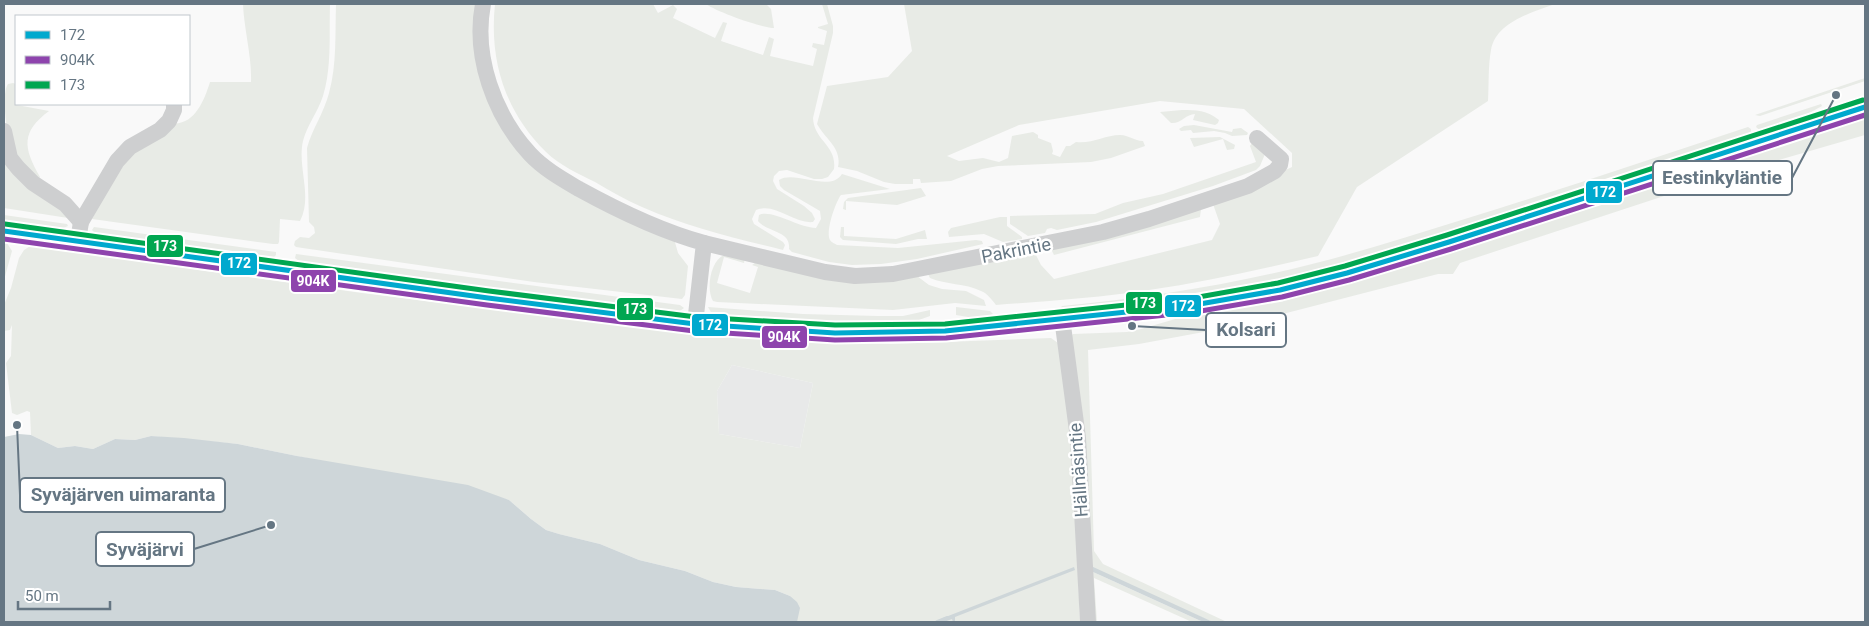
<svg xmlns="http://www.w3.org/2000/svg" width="1869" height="626" font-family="Roboto,sans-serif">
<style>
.built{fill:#e8e9e9}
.green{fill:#e8ebe6;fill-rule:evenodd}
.water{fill:#ced6d9}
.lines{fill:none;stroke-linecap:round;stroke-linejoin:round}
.stream{stroke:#ced6d9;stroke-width:4}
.minor{stroke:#cecfd0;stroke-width:16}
.major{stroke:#e1e2e2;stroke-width:21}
.bus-1-casing{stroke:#fff;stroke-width:9}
.bus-2-casing{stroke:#fff;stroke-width:9}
.bus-3-casing{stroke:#fff;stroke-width:9}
.bus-1{stroke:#00a9ce;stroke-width:5}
.bus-2{stroke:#8e44ad;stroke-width:5}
.bus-3{stroke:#00a651;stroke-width:5}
.labels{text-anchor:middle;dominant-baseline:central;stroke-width:5;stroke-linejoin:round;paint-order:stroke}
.street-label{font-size:18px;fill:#657683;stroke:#fff}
.leader{fill:none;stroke:#657683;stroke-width:2}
.callout-dot{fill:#657683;stroke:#fff;stroke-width:2}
.callout{fill:#fff;stroke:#657683;stroke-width:2}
.callout-label{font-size:19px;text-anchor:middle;font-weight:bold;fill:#657683}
.line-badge{stroke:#fff;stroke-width:2}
.badge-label{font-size:14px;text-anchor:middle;font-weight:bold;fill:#fff}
</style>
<rect width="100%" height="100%" fill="#f9f9f9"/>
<polygon class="built" points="732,365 813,383 800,448 719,434 717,391"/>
<g class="green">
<path d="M243 4H330C329 33 332 67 323 96 318 112 307 125 303 141 297 167 313 196 300 221L280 219 279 242 278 244H273L92 219 118 162 170 123C194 127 204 101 210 82H251C252 56 244 30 243 4Z"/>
<path d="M336 4H477L475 18 517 147 674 239 678 253 688 266 685 295 682 299 534 282 296 247 294 245 295 241 300 237 309 238 315 233 314 227 309 222 307 148C312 129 324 113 329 93 337 65 335 33 336 4Z"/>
<path d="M495 4H653L658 13 673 5 677 9 673 18 715 38 723 22 727 23 721 41 763 55 769 37 774 39 770 56 813 66 817 49 812 47 813 43 824 45 827 31 818 28V27L828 24 822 4H827L833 26V33L813 118C814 141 837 145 834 169L828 177 822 179H814L787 170 779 171 774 176 773 181 777 189 804 206 812 213 815 219 813 222C794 224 775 202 756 210L752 219 754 224 783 242 785 245 783 250C735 238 687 227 642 207 626 200 610 191 595 182 579 174 559 165 546 152 505 112 489 60 495 4Z"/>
<path d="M706 4H766L771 9 774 28C762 28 717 12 706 4Z"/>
<path d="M904 4H1555C1533 12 1496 22 1491 50 1488 66 1489 85 1488 101L1357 187 1318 256C1262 269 1205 282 1149 290 1098 298 1047 301 996 305 992 300 987 293 981 291 965 283 946 285 930 278L927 272 1034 251 1041 265 1054 279 1212 240 1220 224 1213 204 1292 167V153L1244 109 1160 101 1019 125 947 156 959 161 983 158 999 162 1008 158 1012 136 1033 132 1038 135V138L1051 143 1053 151 1052 154 1060 157 1066 146H1070L1076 142C1092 144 1105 135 1120 135 1129 135 1134 141 1143 141L1145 146 1111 158 1091 162 998 166 982 169 951 181 921 183 920 179H913V184H895L884 182 857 171 838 167C842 148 826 140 817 124L827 86 888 77 912 51Z"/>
<polygon points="1865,78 1865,81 1760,116 1755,115"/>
<path d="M13 83 16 84 17 105 49 111C21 132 23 147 40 177L38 179C31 173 20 165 15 157 8 144 0 95 8 84Z"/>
<polygon points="1821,104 1822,106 1791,123 1762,132 1756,127 1757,125"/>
<path d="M1182 110C1196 110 1207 110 1219 120L1218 123 1215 125 1193 120 1195 114C1186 114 1181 124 1171 123L1160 112Z"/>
<polygon points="1865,117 1865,135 1731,174 1460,263 1453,274 1438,274 1236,326 1139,344 1088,350 1094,551 1103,564 1227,622 1213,622 1091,571 1203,622 1192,622 1094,578 1097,622 1091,622 1069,338 1073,334 1127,332 1141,329"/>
<polygon points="1194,125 1232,132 1233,129 1241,128 1248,133 1247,135 1232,136 1225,133 1214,131 1193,133 1191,130 1181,131 1179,129 1184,126"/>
<path d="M1748 127 1751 129V134L1403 246 1313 272 1173 301 1058 311 1062 306C1146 298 1230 285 1312 264 1364 251 1416 234 1468 218 1562 189 1655 158 1748 127Z"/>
<polygon points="1220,137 1235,145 1234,149 1227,150 1223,139 1194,147 1190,138"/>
<polygon points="1252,143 1265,154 1260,166 1256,170 1213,186 1096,222 1057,230 1051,228 1047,229 1045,233 1028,236 1010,224 1010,216 1095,214 1123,203 1163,194 1256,162 1250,146"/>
<polygon points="4,151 68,218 4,208"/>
<path d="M842 174 890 189 841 195C836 201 825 232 830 240 832 243 834 243 837 245L898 248 976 240 982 241 983 244 917 259 881 264 852 265 829 262 792 252 789 249C791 230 768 233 758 221L759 215C772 209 799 228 816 228L821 219 820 211 784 190 780 186 779 180C795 170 830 193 842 174Z"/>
<polygon points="921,188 926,196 897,205 846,201 846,210 843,209 844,202 848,198"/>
<polygon points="1201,209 1200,217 1054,255 1052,251 1052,249"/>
<polygon points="4,215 67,224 68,226 61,229 4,221"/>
<polygon points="1000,217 1007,217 1007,226 1022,237 1022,239 1003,242 984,234 949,237 948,232 951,228"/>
<polygon points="94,227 276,252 276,255 273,258 95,233 92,230"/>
<polygon points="841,227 844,227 844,236 896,239 925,230 927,239 918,239 896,244 843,240 840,237"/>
<polygon points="4,242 7,243 12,251 4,280"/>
<path d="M32 245H43L199 270 362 293 699 335 891 344 1051 338 1058 343 1071 415 1080 622H797L790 596 775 590 736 587 713 582 685 571 639 560 600 544 559 534 546 530 531 519 509 500 502 498 238 444 151 436 135 440 115 439 93 449 75 446 58 448 31 435 30 412 27 411 17 415 12 413 6 363 11 356 12 325 10 330 4 331V305L11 288 19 258 24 250ZM732 365 813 383 800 448 719 434 717 391Z"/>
<polygon points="296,254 680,305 684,308 680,311 669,311 300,262 295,258"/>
<path d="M724 255 745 258 744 263 724 257 717 283 750 293 758 267 752 265 755 263 917 276 929 285 942 289 966 291 984 300 986 306 955 303 893 310 717 302 713 301C706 290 710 261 724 255Z"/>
<polygon points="708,307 803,314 878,316 903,316 930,310 930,316 905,325 718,317 712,314"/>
<polygon points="956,307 990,311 993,314 980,319 956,315"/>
</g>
<g class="water">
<polygon points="19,434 31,435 58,448 75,446 93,449 115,439 135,440 151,436 184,438 238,444 297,456 468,485 509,500 531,519 546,530 559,534 600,544 639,560 685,571 713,582 736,587 775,590 790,596 797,602 800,608 797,622 4,622 4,437"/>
<polygon points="1091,566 1213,622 1203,622 1091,571"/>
<polygon points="1074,567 1075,570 955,617 955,622 953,622 952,619 944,622 943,618"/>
</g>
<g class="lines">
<polyline class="stream" points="937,622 947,618"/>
<g class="minor">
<path d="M483 4C473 56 494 115 530 154 544 169 562 179 579 189 619 211 660 231 704 243L695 324"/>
<polyline points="4,131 10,158 18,168 33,183 65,204 81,222"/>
<polyline points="78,241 81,222 117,161 130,147 160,130 169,121 174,110 174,104"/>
<polyline points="704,243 825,272 855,276 893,274 1103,232 1149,219 1248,186 1275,171 1280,165 1281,159 1257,138"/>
<polyline points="1062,318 1078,438 1088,622"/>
</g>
<polyline class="major" points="4,231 488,298 695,324 835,333 945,331 1194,305 1280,290 1347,273 1449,242 1865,107"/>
<g class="bus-1-casing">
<polyline id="bus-1" points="4,231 488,298 695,324 835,333 945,331 1194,305 1280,290 1347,273 1449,242 1865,107"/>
</g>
<g class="bus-2-casing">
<polyline id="bus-2" points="4,239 487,305 694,331 835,340 946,338 1195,312 1282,297 1349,280 1451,249 1865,115"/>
</g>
<g class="bus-3-casing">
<polyline id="bus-3" points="5,224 489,291 696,317 835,325 945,324 1193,298 1278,283 1345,266 1447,235 1863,100"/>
</g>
<use href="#bus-1" class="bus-1"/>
<use href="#bus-2" class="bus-2"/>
<use href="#bus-3" class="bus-3"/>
</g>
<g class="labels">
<g class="street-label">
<text transform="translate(1016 250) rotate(-11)">Pakrintie</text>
<text transform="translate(1078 470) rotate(-94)">Hällnäsintie</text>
</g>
</g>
<path class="leader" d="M1836 95L1792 178M1132 326L1206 330M17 425L20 495M271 525L194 549"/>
<g class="callout-dot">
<circle cx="1836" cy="95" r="5"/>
<circle cx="1132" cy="326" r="5"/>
<circle cx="17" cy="425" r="5"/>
<circle cx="271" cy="525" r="5"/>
</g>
<g class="callout">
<rect x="1653" y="161" width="139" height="34" rx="5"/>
<rect x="1206" y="313" width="80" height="34" rx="5"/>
<rect x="20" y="478" width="205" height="34" rx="5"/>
<rect x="96" y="532" width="98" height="34" rx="5"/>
</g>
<g class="callout-label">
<text x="1722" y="184">Eestinkyläntie</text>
<text x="1246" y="336">Kolsari</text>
<text x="123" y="501">Syväjärven uimaranta</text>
<text x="145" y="556">Syväjärvi</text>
</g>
<g class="line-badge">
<rect x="1585" y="180" width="38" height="24" rx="5" fill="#00a9ce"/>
<rect x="146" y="234" width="38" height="24" rx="5" fill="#00a651"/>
<rect x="220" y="252" width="38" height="24" rx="5" fill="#00a9ce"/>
<rect x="290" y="269" width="47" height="24" rx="5" fill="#8e44ad"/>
<rect x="1125" y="291" width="38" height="24" rx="5" fill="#00a651"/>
<rect x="1164" y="294" width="38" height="24" rx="5" fill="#00a9ce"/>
<rect x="616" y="297" width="38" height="24" rx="5" fill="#00a651"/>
<rect x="691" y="313" width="38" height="24" rx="5" fill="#00a9ce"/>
<rect x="761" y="325" width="47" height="24" rx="5" fill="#8e44ad"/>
</g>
<g class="badge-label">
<text x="1604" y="197">172</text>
<text x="165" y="251">173</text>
<text x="239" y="268">172</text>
<text x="313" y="286">904K</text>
<text x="1144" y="308">173</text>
<text x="1183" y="311">172</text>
<text x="635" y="314">173</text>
<text x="710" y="330">172</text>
<text x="784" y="342">904K</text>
</g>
<rect width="1869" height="626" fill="none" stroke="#657683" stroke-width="10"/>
<rect x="15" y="15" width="175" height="90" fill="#ffffff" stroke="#c1c8cd"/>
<rect x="25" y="31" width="25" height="8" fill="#00a9ce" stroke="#c1c8cd"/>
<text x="60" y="40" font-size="15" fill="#657683">172</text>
<rect x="25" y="56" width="25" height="8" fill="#8e44ad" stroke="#c1c8cd"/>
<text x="60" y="65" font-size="15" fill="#657683">904K</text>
<rect x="25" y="81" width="25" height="8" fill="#00a651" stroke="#c1c8cd"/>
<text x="60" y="90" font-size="15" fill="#657683">173</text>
<path d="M18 601v8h92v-8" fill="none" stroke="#657683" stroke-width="2.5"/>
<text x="25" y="601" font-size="15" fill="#657683" stroke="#ffffff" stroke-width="4" paint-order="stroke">50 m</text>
</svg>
